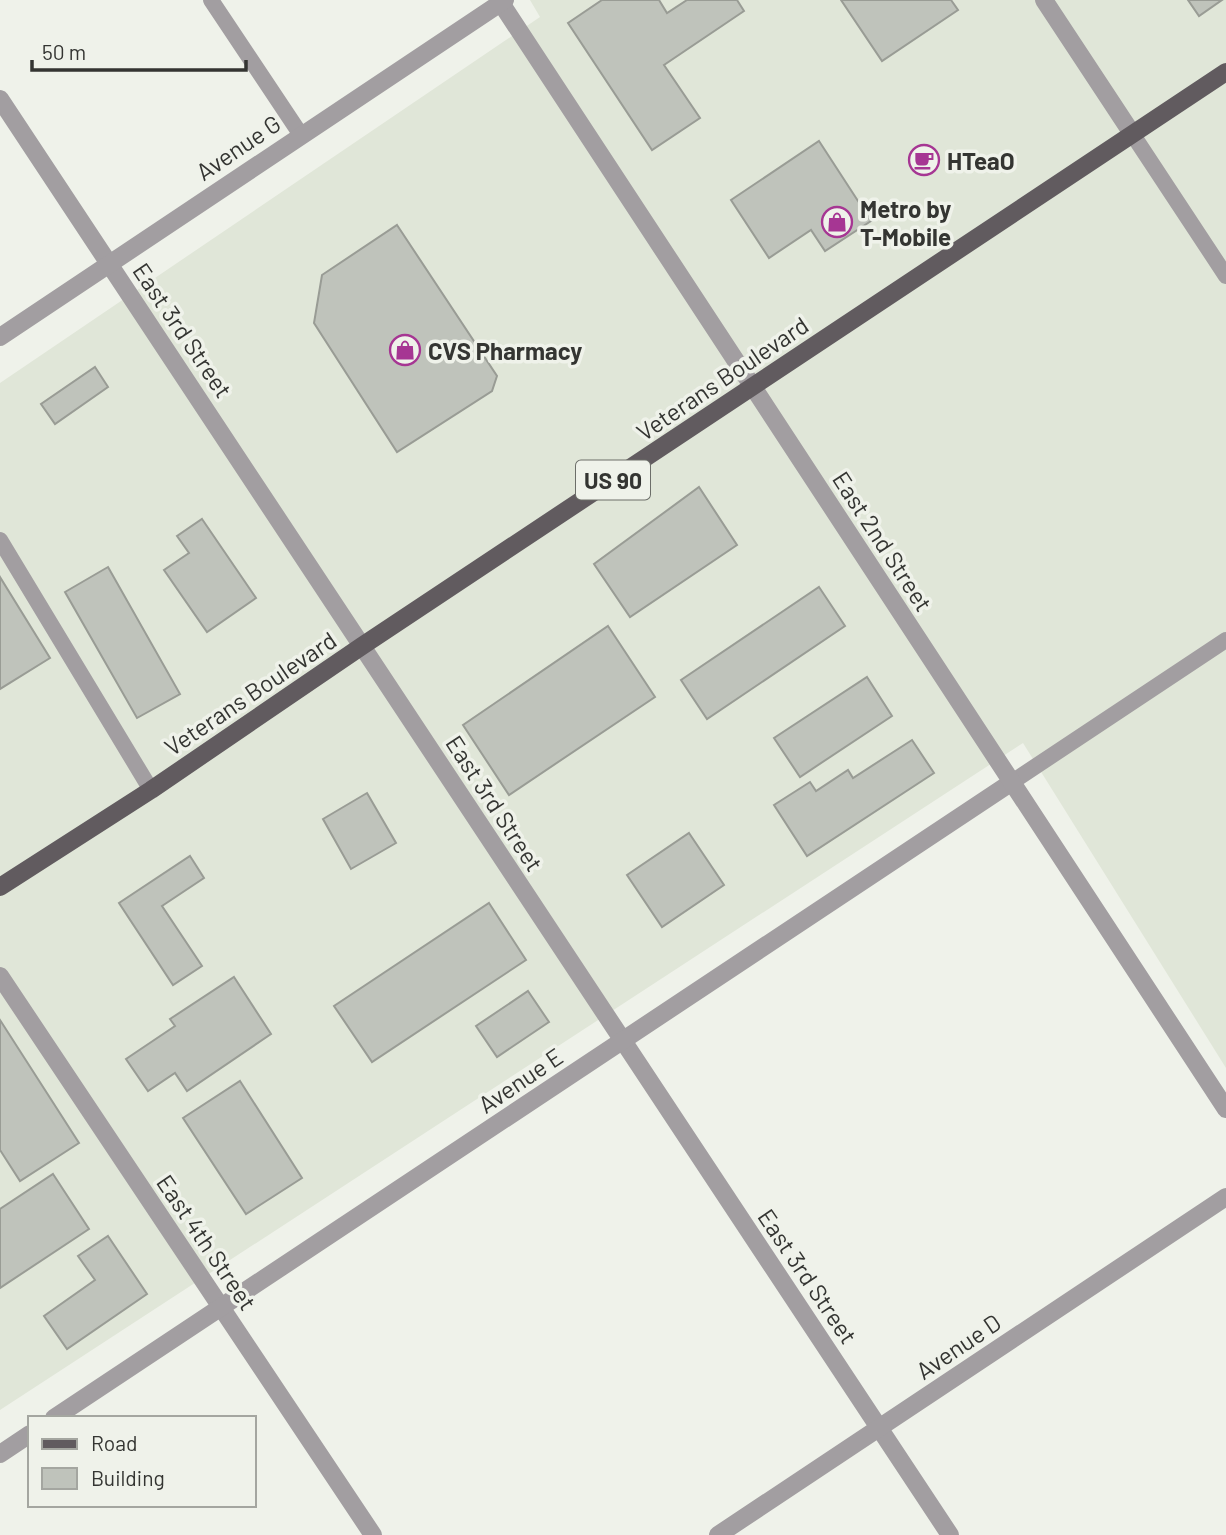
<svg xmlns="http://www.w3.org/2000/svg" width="1226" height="1535" font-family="Barlow,sans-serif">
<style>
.built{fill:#e0e6d8}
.building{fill:#bfc3bb;stroke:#999c95;stroke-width:2}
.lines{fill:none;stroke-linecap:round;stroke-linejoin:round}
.service{stroke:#a29ea1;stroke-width:16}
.minor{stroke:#a29ea1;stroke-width:18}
.tertiary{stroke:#a29ea1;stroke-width:18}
.primary{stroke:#615b5f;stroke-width:18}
.labels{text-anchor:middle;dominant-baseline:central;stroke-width:7;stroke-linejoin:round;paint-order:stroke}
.shield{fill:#eff2ea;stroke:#6c6e69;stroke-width:2}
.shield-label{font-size:23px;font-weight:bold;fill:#343532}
.street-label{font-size:24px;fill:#343532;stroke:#eff2ea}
.poi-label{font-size:24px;font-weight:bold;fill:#343532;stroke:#eff2ea;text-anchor:start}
</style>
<rect width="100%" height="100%" fill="#eff2ea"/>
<polygon class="built" points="530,0 1226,0 1226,1068 1023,743 0,1410 0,383 540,17"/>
<g class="building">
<polygon points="602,0 659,0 667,13 687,0 737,0 744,11 664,65 700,118 652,150 568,23"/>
<polygon points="841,0 951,0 958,10 882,61"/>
<polygon points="1188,0 1222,0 1199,16"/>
<polygon points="819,141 871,221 825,251 811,230 769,258 731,200"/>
<polygon points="397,225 497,376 492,391 397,452 314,323 322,275"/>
<polygon points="95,367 108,387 55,424 41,404"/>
<polygon points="699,487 737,545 630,617 594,564"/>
<polygon points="202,519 256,598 207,632 164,570 189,553 177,536"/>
<polygon points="108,567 180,694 137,718 65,592"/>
<polygon points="0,577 50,658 0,689"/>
<polygon points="819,587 845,626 707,719 681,680"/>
<polygon points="608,626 655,697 509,795 463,725"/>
<polygon points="867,677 892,716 800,777 774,738"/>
<polygon points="912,740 934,773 807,856 774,805 810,782 816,791 848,770 853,778"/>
<polygon points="367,793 396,843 351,869 323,819"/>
<polygon points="689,833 724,885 662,927 627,875"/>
<polygon points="190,856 204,878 162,906 202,966 173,985 119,903"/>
<polygon points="489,903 526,960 372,1062 334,1006"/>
<polygon points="234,977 271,1034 187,1091 175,1073 148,1091 126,1059 175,1026 170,1019"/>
<polygon points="528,991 549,1022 497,1057 476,1026"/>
<polygon points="0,1020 79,1143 20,1181 0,1150"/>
<polygon points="240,1081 302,1178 246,1214 183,1118"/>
<polygon points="53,1174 89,1229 0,1288 0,1209"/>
<polygon points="108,1236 147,1294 67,1349 44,1316 95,1280 78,1256"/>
</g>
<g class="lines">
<g class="service">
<polyline points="211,0 301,135"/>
<polyline points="1133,135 1226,276"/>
<polyline points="0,540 151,790"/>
<polyline points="1012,782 1226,640"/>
</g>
<g class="minor">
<polyline points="499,0 753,387"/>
<polyline points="1044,0 1133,135"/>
<polyline points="0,99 950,1535"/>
<polyline points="0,337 505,0"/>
<polyline points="0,976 373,1535"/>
<polyline points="54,1418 1012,782"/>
<polyline points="0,1454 30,1434"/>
<polyline points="718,1535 1226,1197"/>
</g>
<polyline class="tertiary" points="753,387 1226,1109"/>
<polyline class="primary" points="0,887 151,790 362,646 1226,72"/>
</g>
<defs>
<g id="cafe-ring" transform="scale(1.575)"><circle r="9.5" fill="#eff2ea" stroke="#a63693" stroke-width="1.5"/><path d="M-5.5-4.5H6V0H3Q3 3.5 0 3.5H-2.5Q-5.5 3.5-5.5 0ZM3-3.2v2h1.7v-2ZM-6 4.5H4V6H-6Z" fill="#a63693"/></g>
<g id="shop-ring" transform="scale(1.575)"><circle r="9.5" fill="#eff2ea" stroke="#a63693" stroke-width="1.5"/><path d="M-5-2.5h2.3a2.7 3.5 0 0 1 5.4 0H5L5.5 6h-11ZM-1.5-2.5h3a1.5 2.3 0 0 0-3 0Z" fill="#a63693"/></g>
</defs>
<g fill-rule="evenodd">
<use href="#cafe-ring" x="924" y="160"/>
<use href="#shop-ring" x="837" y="222"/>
<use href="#shop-ring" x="405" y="350"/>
</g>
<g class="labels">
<rect class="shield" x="576" y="460.5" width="74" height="39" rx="5"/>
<g class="shield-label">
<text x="613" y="480">US 90</text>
</g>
<g class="street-label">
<text transform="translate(238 147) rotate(-34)">Avenue G</text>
<text transform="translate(183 330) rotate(56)">East 3rd Street</text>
<text transform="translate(722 378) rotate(-34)">Veterans Boulevard</text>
<text transform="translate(883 541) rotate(57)">East 2nd Street</text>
<text transform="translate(250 693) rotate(-34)">Veterans Boulevard</text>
<text transform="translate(495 803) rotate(57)">East 3rd Street</text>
<text transform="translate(520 1080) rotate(-34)">Avenue E</text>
<text transform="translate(207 1242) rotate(56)">East 4th Street</text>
<text transform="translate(808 1276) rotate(56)">East 3rd Street</text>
<text transform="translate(958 1346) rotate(-34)">Avenue D</text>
</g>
<g class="poi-label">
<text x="947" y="160">HTeaO</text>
<text x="860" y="208">Metro by<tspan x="860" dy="28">T-Mobile</tspan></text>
<text x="428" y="350">CVS Pharmacy</text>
</g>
</g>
<rect x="28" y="1416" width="228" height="91" fill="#eff2ea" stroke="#a4a6a0" stroke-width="2"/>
<rect x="42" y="1439" width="35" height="10" fill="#615b5f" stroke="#a4a6a0" stroke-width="2"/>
<text x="91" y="1451" font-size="21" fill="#343532">Road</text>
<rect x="42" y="1468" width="35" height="21" fill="#bfc3bb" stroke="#a4a6a0" stroke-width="2"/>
<text x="91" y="1486" font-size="21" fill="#343532">Building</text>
<path d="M32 60v10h214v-10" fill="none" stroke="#343532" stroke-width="3.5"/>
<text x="42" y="60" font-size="21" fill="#343532" stroke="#eff2ea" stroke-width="5" paint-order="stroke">50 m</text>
</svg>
